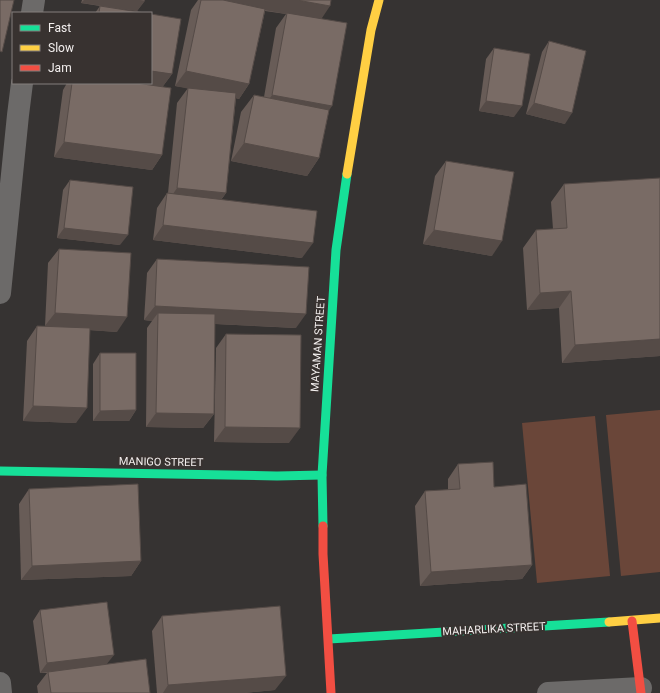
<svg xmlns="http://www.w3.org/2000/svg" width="660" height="693" font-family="Roboto,sans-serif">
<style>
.green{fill:#6a4639}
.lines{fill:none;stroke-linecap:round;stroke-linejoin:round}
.street{stroke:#6c6a69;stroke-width:22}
.fast{stroke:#16e098;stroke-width:9}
.slow{stroke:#ffcf43;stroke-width:9}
.jam{stroke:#f24e42;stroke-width:9}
.wall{fill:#685c57}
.shaded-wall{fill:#554b47}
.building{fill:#796b65;stroke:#554b47}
.labels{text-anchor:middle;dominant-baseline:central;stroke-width:4;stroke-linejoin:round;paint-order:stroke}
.street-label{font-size:11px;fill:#f3efee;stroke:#383230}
</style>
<rect width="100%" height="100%" fill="#363332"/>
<g class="green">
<polygon points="660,410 660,572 621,576 606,415"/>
<polygon points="595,416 610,576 537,583 522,423"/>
</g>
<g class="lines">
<g class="street">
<polyline points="32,13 34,0"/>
<polyline points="0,293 18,115 22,83"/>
<polyline points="0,683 1,693"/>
<polyline points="548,693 641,688"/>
</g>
<g class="fast">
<polyline points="0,471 277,476 322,475"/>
<polyline points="323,526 322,475 336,250 347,174"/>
<polyline points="329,639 609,622"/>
</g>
<g class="slow">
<polyline points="347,174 371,30 379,0"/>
<polyline points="609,622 660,618"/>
</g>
<g class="jam">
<polyline points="323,526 323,554 331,693"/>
<polyline points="632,621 641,693"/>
</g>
</g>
<g class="wall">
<polygon points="82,0 145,0 137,11 101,6 145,13 95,13 100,6 81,3"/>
<polygon points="198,0 331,0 321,19 329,111 319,158 307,176 231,161 241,112 254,95 264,97 276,28 286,14 265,11 249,84 239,99 236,98 226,193 221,200 302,258 153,240 157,208 167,193 168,193 177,103 188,88 175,86 191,10"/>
<polygon points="549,41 565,124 526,114 542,52"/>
<polygon points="494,48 514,117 479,111 486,59"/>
<polygon points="172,74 163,86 162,155 152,170 54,157 63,90 67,83 151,83"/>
<polygon points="446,161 492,256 423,244 435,176"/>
<polygon points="70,180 120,245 57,238 63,190"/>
<polygon points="564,184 660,356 562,363 559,308 527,310 523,248 536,230 553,229 551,202"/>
<polygon points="59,249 117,332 90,330 76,423 23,421 27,341 37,326 45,326 48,263"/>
<polygon points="157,259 296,328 215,324 214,414 203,428 146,427 147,328 152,321 144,320 147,273"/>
<polygon points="226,334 289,443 214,442 216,348"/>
<polygon points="100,353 136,410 129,421 93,421 93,364"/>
<polygon points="458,464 494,487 532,565 522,579 420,586 415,506 425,491 448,490 448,479"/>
<polygon points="29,489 141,561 131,576 21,580 19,504"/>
<polygon points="40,610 107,664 150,693 38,693 37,686 47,673 40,673 33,621"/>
<polygon points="162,616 275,690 244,693 157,693 152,631"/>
</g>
<g class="shaded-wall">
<polygon points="84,0 140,0 145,1 137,11 81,3"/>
<polygon points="209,0 297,0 330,6 320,21 287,13 286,14"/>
<polygon points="151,71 172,74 161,89 125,83 151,83"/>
<polygon points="186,71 249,84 239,99 175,86"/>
<polygon points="272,95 332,106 322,121 262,110"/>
<polygon points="486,101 522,106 514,117 479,111"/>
<polygon points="534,103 572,113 565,124 526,114"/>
<polygon points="64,142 162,155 152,170 54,157"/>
<polygon points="244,143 319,158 307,176 231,161"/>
<polygon points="177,188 226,193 215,208 167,203"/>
<polygon points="163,225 313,243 302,258 153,240"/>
<polygon points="64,228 128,235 120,245 57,238"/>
<polygon points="434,230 502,241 492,256 423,244"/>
<polygon points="571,291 559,308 527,310 540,293"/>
<polygon points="155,306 306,314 296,328 158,321 158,313 152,321 144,320"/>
<polygon points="55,313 127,317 117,332 44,327"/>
<polygon points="660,339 660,356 562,363 575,345"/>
<polygon points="33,406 87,408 76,423 23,421"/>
<polygon points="136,410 129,421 93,421 100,411"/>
<polygon points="156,413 214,414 203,428 146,427"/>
<polygon points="225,427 300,428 289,443 214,442"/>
<polygon points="141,561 131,576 21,580 32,566"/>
<polygon points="532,565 522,579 420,586 431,572"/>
<polygon points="114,655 106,665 40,673 47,663"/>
<polygon points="286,676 275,690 244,693 163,693 168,685"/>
</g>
<g class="building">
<polygon points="0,0 14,0 2,52 0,51"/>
<polygon points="201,0 223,0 265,9 249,84 186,71"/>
<polygon points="297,0 331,0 330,6"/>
<polygon points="100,6 145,13 99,13"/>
<polygon points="287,13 347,23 332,106 272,95"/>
<polygon points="151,14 181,19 172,74 151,71"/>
<polygon points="549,41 586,51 572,113 534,103"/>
<polygon points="494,48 530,54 522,106 486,101"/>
<polygon points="72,83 136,83 171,88 162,155 64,142"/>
<polygon points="188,88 236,93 226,193 177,188"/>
<polygon points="254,95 329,110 319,158 244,143"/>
<polygon points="446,161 514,172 502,241 434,230"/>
<polygon points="660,178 660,339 575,345 571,291 540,293 536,230 567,228 564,184"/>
<polygon points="70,180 133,187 128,235 64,228"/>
<polygon points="167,193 317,211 313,243 163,225"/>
<polygon points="59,249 131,253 127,317 55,313"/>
<polygon points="157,259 309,267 306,314 155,306"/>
<polygon points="158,313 215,314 214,414 156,413"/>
<polygon points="37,326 90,328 87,408 33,406"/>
<polygon points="226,334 301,335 300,428 225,427"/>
<polygon points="100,353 136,353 136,410 100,411"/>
<polygon points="493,462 494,487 526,484 532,565 431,572 425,491 460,489 458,464"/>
<polygon points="138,484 141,561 32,566 29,489"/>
<polygon points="107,602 114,655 47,663 40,610"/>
<polygon points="280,606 286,676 168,685 162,616"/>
<polygon points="146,659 150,693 51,693 48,672"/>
</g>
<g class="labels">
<g class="street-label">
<text transform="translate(318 344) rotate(-86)">MAYAMAN STREET</text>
<text transform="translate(161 462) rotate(1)">MANIGO STREET</text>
<text transform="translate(494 629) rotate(-3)">MAHARLIKA STREET</text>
</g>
</g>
<rect x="12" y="12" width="140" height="72" fill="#383230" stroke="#837e7c"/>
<rect x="20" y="25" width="20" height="6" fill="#16e098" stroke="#837e7c"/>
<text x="48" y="32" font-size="12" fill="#f3efee">Fast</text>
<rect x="20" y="45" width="20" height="6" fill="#ffcf43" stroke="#837e7c"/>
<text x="48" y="52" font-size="12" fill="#f3efee">Slow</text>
<rect x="20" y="65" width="20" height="6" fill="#f24e42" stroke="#837e7c"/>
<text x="48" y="72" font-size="12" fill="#f3efee">Jam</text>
</svg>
